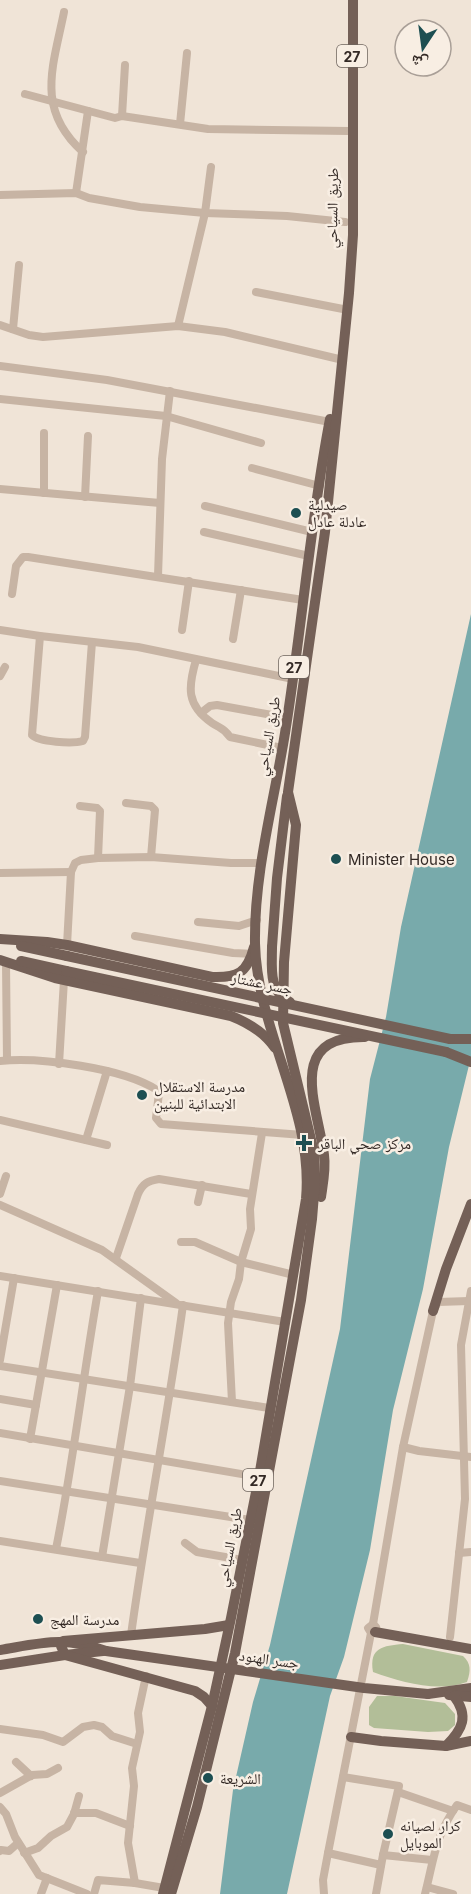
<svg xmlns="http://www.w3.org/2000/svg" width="471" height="1894" font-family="Inter,'Noto Naskh Arabic',sans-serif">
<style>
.green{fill:#b2be98}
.water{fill:#78aaab}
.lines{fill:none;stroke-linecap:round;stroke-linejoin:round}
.minor{stroke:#c7b4a4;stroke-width:8}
.major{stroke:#746057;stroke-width:10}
.major-bridge{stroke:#746057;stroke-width:10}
.poi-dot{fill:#1d4f52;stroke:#f8eee3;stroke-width:2}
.labels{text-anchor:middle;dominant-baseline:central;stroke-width:5;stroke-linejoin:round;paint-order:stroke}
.shield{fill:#f8eee3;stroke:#6e645e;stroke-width:1.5}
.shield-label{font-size:14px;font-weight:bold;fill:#332925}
.street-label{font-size:15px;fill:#332925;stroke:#f8eee3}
.poi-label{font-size:15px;fill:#332925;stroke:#f8eee3;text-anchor:start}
</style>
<rect width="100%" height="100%" fill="#f0e4d7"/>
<g class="green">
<path d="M403 1644 463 1656C471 1663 471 1671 467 1682 438 1693 401 1682 373 1672 369 1647 383 1646 403 1644Z"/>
<polygon points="377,1696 395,1696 445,1703 455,1714 455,1725 448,1731 428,1732 374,1728 369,1725 369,1707"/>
</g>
<polygon class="water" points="471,614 471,1057 449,1147 423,1289 393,1410 370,1550 344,1657 330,1696 287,1894 220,1894 233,1790 253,1702 270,1645 340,1329 370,1079 386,1017 401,927"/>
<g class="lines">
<g class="minor">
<path d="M64 12C53 67 35 109 83 152"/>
<polyline points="25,94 115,118 122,116 208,129 349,131"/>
<polyline points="122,116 125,65"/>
<polyline points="180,124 187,53"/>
<polyline points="76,193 88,111"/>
<polyline points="0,195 76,193 89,198 140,207 205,213 287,216 345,222"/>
<polyline points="256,292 348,310"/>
<polyline points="0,325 29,335 43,337 178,326 225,332 343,360"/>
<polyline points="178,326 205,213 211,167"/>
<polyline points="13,329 19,265"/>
<polyline points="0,366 107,380 330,422"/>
<polyline points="0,399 166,416 261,443"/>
<polyline points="252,468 320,486"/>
<polyline points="0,489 160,503"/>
<polyline points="44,493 44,433"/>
<polyline points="85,497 88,436"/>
<polyline points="205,506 312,532"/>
<polyline points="204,532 309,556"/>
<polyline points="158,576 162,459 170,391"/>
<polyline points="12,594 16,566 23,557 28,557 303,600"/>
<polyline points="0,630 40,636 138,647 293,679"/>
<polyline points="182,630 189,581"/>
<path d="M40 636 32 735C39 742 72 744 83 741L85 737 92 642"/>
<polyline points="233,639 241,590"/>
<path d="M196 660C188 687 186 705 212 723 221 729 224 728 230 737L282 748"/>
<polyline points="0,676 5,667"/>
<polyline points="201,713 210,706 217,705 272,715 287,721"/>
<polyline points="126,803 151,806 155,810 151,857"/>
<polyline points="80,806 97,808 100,811 98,858"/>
<polyline points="0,873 71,872"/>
<polyline points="198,922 239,926 257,920"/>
<polyline points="135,936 233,953 255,954"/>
<polyline points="67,945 71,872 75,863 81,860 98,858 151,857 231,863 261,863"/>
<polyline points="6,962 7,1060"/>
<path d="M0 1061C40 1057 123 1068 157 1090L159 1093 156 1118 161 1124 303 1135"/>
<polyline points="59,1064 64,980"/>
<polyline points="0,1120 107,1145"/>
<polyline points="86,1140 107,1071"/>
<polyline points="0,1194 6,1176"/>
<polyline points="198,1202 202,1185"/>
<polyline points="0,1205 102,1250 176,1303"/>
<polyline points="181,1242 195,1242 241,1262 294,1275"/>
<path d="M116 1258 138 1194C143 1183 148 1181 159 1179L251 1194"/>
<polyline points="0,1276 285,1322"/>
<polyline points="0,1360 14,1278"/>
<polyline points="0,1366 269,1408"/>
<polyline points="0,1399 36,1405"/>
<polyline points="232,1402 228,1323 231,1302 239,1279 241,1262 251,1229 250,1209 262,1133"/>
<polyline points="0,1433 259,1477"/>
<polyline points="30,1439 57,1285"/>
<polyline points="403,1447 419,1451 471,1457"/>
<polyline points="0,1481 250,1520"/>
<polyline points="0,1541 140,1563"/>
<polyline points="185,1543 197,1552 242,1560"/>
<path d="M56 1549C73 1464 83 1377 98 1291"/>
<polyline points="459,1553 471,1552"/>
<polyline points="102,1557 130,1386 141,1298"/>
<polyline points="373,1624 403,1447 433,1311 438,1302 469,1301"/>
<path d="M131 1635C146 1525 168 1415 183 1305"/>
<polyline points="450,1637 465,1499 461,1345 471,1291"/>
<polyline points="0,1729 43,1735 63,1742 83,1727 94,1725 102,1727 112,1736 137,1744"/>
<polyline points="16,1762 31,1776"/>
<polyline points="343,1777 399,1786 383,1855 376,1894"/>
<polyline points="398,1792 453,1811"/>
<polyline points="0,1793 32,1775 47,1774 58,1768"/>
<polyline points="0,1807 6,1814 15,1837 39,1875 87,1894"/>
<polyline points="74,1813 96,1813 130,1826"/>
<polyline points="0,1851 1,1850 9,1851 18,1843"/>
<polyline points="24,1853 38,1848 51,1836 67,1827 74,1814 79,1796"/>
<polyline points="328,1853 381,1865"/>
<polyline points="383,1855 432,1860"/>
<polyline points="135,1883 128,1843 134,1786 132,1768 140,1732 138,1713 146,1676"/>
<polyline points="427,1887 453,1894"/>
<polyline points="41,1894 47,1878"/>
<polyline points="94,1894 98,1880 135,1883 164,1888"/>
<polyline points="324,1894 323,1880 328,1853 371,1633 368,1628 373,1624 376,1627"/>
<path d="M425 1894C434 1859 435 1836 457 1805L471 1810"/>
</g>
<g class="major">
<path d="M0 939 47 942 67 945 212 977C238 978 247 973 254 947"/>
<polyline points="21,946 67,956"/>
<polyline points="272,947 277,878 287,796"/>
<path d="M0 960 55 978 231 1016C249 1023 264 1032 275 1048"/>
<polyline points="21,961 66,971"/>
<polyline points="450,1039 471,1039"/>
<polyline points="446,1052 471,1062"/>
<path d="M321 1197C323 1183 326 1169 324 1155 318 1107 284 1036 365 1037"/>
<polyline points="433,1311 446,1269 471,1204"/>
<polyline points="375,1632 471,1649"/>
<path d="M0 1650C42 1643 64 1636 106 1651"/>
<polyline points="0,1665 65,1655 103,1651"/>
<polyline points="428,1694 471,1688"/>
<polyline points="449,1695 471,1697"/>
<polyline points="212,1706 204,1697 195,1691 65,1655 61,1646 63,1641 205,1629 229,1625"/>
<polyline points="351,1737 381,1741 446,1746 471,1741"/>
<path d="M446 1746C463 1729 469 1716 454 1696"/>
<path d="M163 1894 212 1706 231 1618 259 1477 306 1199C314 1110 257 1032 255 943 254 872 274 802 285 733 302 628 310 523 330 419"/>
<polyline points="171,1894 197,1807 235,1653 301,1300 312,1219 315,1182 314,1152 283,1023 284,962 296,825 288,792 325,532 349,293 353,235 353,0"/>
</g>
<g class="major-bridge">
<path d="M272 947C272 967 268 992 290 1002"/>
<polyline points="67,956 450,1039"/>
<polyline points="66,971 446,1052"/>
<polyline points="106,1651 364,1688 428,1694"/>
</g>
</g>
<g class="poi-dot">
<circle cx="296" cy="513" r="6"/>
<circle cx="336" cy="859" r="6"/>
<circle cx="142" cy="1095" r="6"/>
<path d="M301 1134h6v6h6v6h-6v6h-6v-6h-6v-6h6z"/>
<circle cx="38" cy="1619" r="6"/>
<circle cx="208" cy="1778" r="6"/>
<circle cx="388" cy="1834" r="6"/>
</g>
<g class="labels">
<g class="shield">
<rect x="337" y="45" width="30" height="22" rx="4.5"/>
<rect x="279" y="656" width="30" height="22" rx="4.5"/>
<rect x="243" y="1469" width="30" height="22" rx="4.5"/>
</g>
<g class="shield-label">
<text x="352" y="56">27</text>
<text x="294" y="667">27</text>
<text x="258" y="1480">27</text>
</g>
<g class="street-label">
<text transform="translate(332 208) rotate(-89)">طريق السياحي</text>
<text transform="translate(268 736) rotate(-80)">طريق السياحي</text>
<text transform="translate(262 983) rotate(12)">جسر عشتار</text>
<text transform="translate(229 1547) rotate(-79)">طريق السياحي</text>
<text transform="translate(269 1659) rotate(8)">جسر الهنود</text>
</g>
<g class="poi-label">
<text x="308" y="504">صيدلية<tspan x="308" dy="17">عادلة عادل</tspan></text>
<text x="348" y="859">Minister House</text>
<text x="154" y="1086">مدرسة الاستقلال<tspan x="154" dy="17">الابتدائية للبنين</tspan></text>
<text x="318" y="1143">مركز صحي الباقر</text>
<text x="50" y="1619">مدرسة المهج</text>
<text x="220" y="1778">الشريعة</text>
<text x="400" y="1825">كرار لصيانه<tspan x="400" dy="17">الموبايل</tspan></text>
</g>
</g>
<g transform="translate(423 48) rotate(193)"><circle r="28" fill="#f8eee3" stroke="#a99f97" stroke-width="1.5"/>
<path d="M0-4.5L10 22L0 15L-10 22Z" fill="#1d4f52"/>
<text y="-9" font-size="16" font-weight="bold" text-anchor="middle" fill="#332925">ش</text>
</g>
</svg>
